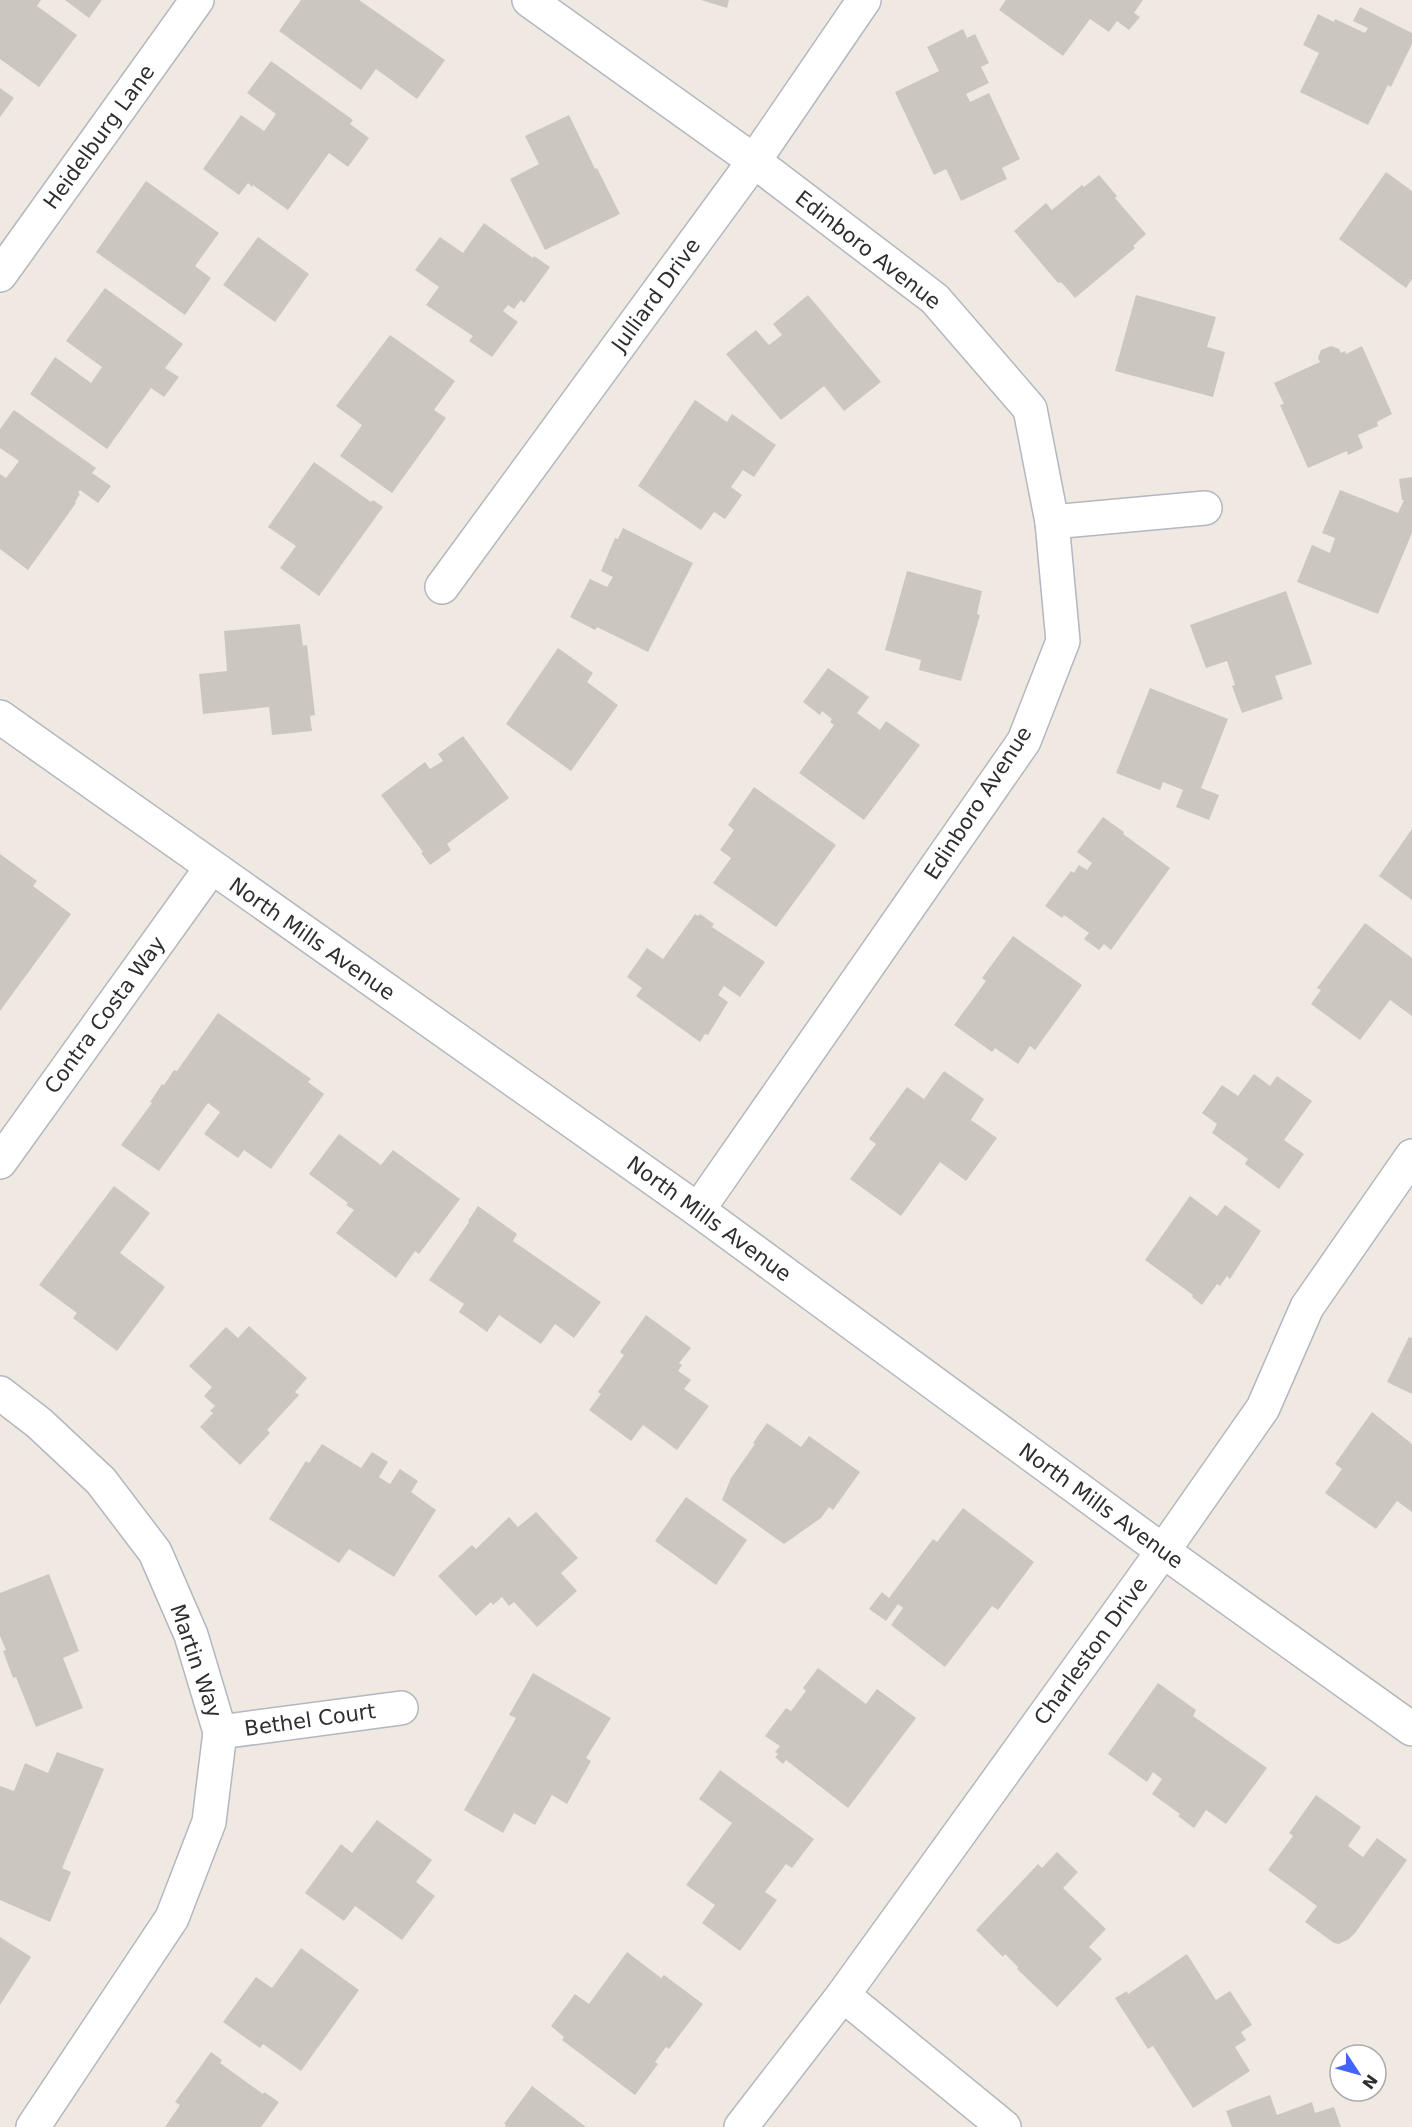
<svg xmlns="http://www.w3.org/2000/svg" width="1412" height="2127" font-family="'DejaVu Sans',sans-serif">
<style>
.building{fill:#cbc7bf}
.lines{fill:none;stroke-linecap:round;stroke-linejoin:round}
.minor-casing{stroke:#b4b7c1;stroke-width:36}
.secondary-casing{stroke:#b4b7c1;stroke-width:36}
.minor{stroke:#fff;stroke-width:33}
.secondary{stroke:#fff;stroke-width:33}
.labels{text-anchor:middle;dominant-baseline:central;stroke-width:4.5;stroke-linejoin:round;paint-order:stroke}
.street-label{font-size:21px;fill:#2e2e2e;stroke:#fff}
</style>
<rect width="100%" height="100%" fill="#efe9e1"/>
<g class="building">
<polygon points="0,0 41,0 37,6 77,35 39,87 0,59"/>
<polygon points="65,0 102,0 89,18"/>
<polygon points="301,0 359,0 445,60 417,99 376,69 361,90 279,31"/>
<polygon points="701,0 729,0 727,8"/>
<polygon points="1006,0 1143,0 1134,13 1140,17 1129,30 1117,21 1109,32 1090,19 1063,56 999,10"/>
<polygon points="1360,7 1412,33 1412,44 1391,87 1388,85 1368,125 1300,92 1319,53 1303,45 1318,14 1334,22 1335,19 1365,33 1368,28 1353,21"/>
<polygon points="963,29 967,38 975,34 989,63 981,67 989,83 966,94 970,102 989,93 1020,159 1002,168 1007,179 961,201 946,169 934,175 895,92 939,71 927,47"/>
<polygon points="271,61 353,120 350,124 369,138 348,167 329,153 288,210 253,185 252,187 248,183 239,195 203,169 241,115 264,131 276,114 247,93"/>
<polygon points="0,88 14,98 0,117"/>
<polygon points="569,115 595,169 597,168 620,214 545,250 510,179 539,164 525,136"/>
<polygon points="1386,172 1412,191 1412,279 1406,288 1339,239"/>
<polygon points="1099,175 1117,196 1115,198 1146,234 1133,246 1135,248 1075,298 1061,282 1058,283 1014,231 1046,203 1052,210 1082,185 1084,187"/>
<polygon points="146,181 219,233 195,266 211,278 185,315 96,252"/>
<polygon points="484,223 533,258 534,256 550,267 524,303 521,300 514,309 508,305 503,311 518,322 492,357 469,341 473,336 426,305 439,287 415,270 440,237 463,253"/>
<polygon points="258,237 309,274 275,322 223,285"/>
<polygon points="105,288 183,344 165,368 179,377 164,397 151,388 107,449 30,394 55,357 91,383 102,367 66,341"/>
<polygon points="808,295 881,382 844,411 824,386 781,420 726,354 756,330 769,345 782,335 773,324"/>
<polygon points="1136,295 1216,317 1207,347 1225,352 1213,397 1115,371"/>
<polygon points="390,335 455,381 434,410 446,418 392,493 340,456 362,425 336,406"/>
<polygon points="1331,346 1339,349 1341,353 1345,351 1346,354 1362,346 1392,414 1377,422 1378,426 1358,435 1363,448 1348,455 1347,451 1308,468 1280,405 1284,404 1274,383 1320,362 1318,358 1321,350"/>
<polygon points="695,400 727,422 732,414 776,445 754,477 743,470 731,487 742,495 725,519 714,512 701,530 638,486"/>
<polygon points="14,410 96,468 92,473 111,486 98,503 80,490 78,493 80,494 75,502 76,503 28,570 0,549 0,474 6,478 19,461 0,448 0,429"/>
<polygon points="314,462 371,502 373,500 383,507 319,596 280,568 296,546 268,527"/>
<polygon points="1412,477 1412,533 1378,614 1297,582 1312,545 1330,553 1335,538 1322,533 1340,490 1398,513 1404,500 1402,500 1399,479"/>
<polygon points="623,528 693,563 648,652 597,627 595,630 570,617 590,579 607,587 613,577 601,571 615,538 618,539"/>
<polygon points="907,571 982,591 977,614 980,615 961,681 919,670 921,660 885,650"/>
<polygon points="1286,591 1312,664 1275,676 1283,699 1242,713 1232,686 1235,685 1227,661 1206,668 1190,625"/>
<polygon points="300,624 303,646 307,645 315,715 310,716 312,731 272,735 269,707 203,714 199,674 227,671 224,631"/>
<polygon points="558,648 593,673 587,682 618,705 571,771 506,724"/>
<polygon points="828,668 869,697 857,713 880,730 886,721 920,745 864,820 799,773 834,725 830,722 832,719 822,711 820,715 803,702"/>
<polygon points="1150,688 1228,719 1201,788 1219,795 1209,820 1176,807 1183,790 1163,782 1160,790 1116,773"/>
<polygon points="463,736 509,798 447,844 451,850 430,865 421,853 423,852 381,795 425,762 430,769 443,761 438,754"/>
<polygon points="754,787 836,845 776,927 713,883 731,858 720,850 734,830 728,825"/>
<polygon points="1103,817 1124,832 1123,834 1170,868 1111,950 1104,944 1099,950 1084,939 1089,933 1064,915 1062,918 1045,906 1071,871 1074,873 1079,865 1087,870 1092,863 1077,852"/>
<polygon points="1412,829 1412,900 1379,876"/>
<polygon points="0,854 37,881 33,886 71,914 0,1011"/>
<polygon points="695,914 698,916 700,914 714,924 712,927 765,962 740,997 724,986 718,995 728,1002 708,1035 705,1034 700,1042 636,996 642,988 627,977 647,948 663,959"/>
<polygon points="1365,923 1412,958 1412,1016 1390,1000 1360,1040 1311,1004 1321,990 1317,988"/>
<polygon points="1013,936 1082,985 1035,1050 1030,1046 1018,1064 995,1048 992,1052 954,1025 986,981 982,978"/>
<polygon points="218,1013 311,1079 308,1082 324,1094 271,1169 244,1150 238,1158 204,1134 220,1112 208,1103 159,1171 121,1145 152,1103 150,1102 162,1084 164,1085 174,1070 177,1071"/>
<polygon points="944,1071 984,1099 971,1120 997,1138 966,1181 940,1162 901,1216 850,1179 876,1144 869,1139 907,1087 924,1099"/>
<polygon points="1254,1074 1270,1086 1277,1076 1312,1101 1284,1140 1304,1154 1279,1189 1245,1164 1248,1159 1212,1133 1217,1124 1202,1113 1222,1085 1238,1096"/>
<polygon points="339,1134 381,1165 393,1150 460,1199 419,1254 415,1251 396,1278 336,1233 354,1210 346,1205 348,1203 309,1174"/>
<polygon points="114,1186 150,1213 120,1253 165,1287 117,1351 73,1318 77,1313 39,1285"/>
<polygon points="1190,1196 1217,1216 1225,1205 1261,1231 1230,1279 1227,1276 1220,1286 1217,1284 1202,1305 1192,1297 1193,1295 1145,1260"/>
<polygon points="478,1206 517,1234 513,1241 601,1302 574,1338 555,1324 541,1344 499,1315 487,1332 459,1312 464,1304 429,1280 469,1222 468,1221"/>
<polygon points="646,1315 691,1348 679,1363 682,1365 678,1371 691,1380 684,1389 709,1406 677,1450 643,1425 631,1441 589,1410 601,1394 598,1392 624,1355 620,1352"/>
<polygon points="249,1326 307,1378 295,1392 299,1395 267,1430 270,1433 240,1465 200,1427 213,1413 210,1411 215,1406 204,1396 212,1387 189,1366 226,1327 238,1338"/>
<polygon points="1409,1337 1412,1338 1412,1394 1387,1382"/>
<polygon points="1372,1412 1412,1444 1412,1512 1397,1501 1376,1529 1325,1493 1342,1469 1335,1464"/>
<polygon points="767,1423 801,1447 809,1436 860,1472 833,1510 829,1507 821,1518 784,1544 722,1500 731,1478 755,1444 753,1443"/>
<polygon points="322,1444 361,1468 372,1452 388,1462 379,1477 390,1484 400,1469 418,1481 411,1492 436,1510 394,1577 349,1549 339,1563 269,1519 306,1461 309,1463"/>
<polygon points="686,1497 747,1540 716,1585 655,1541"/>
<polygon points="963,1508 1034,1562 998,1610 992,1606 945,1667 891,1625 903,1608 898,1604 886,1621 869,1609 882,1592 889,1598 933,1539 937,1542"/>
<polygon points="536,1512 578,1558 561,1573 577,1591 537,1627 514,1602 509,1606 502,1597 493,1605 491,1602 476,1616 438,1576 472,1545 476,1549 509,1517 518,1527"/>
<polygon points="49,1574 79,1651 63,1658 83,1708 36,1727 16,1677 13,1678 3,1651 6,1650 0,1636 0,1593"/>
<polygon points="818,1668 866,1704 877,1689 916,1718 848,1808 786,1760 783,1764 775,1757 778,1754 775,1752 780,1746 765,1736 786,1708 791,1711 806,1691 803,1688"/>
<polygon points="533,1673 611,1718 586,1758 591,1761 567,1804 552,1795 535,1825 514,1813 503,1833 464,1810 516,1718 509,1715"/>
<polygon points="1158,1683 1196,1710 1193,1716 1267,1768 1226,1824 1206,1810 1194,1828 1178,1816 1180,1814 1152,1794 1162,1779 1153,1772 1147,1782 1108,1754"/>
<polygon points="57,1752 104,1769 62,1868 71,1872 50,1922 0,1900 0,1786 14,1791 25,1763 48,1773"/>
<polygon points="720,1770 814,1839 792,1868 786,1864 765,1892 777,1900 740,1951 702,1923 715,1905 686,1885 732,1823 699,1799"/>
<polygon points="1316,1795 1361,1827 1348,1846 1363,1857 1377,1838 1407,1860 1355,1933 1349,1939 1339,1944 1334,1943 1305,1922 1317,1906 1268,1870 1293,1836 1289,1833"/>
<polygon points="377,1820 432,1860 416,1882 435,1896 402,1940 355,1906 344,1921 305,1893 341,1844 352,1853"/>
<polygon points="1057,1852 1078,1872 1063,1888 1106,1929 1089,1947 1102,1959 1057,2007 1017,1969 1018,1967 1005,1954 1003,1957 976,1930 1038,1864 1042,1868"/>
<polygon points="0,1937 31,1957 0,2005"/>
<polygon points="301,1948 359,1990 301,2071 263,2044 260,2048 223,2022 256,1977 272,1988"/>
<polygon points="627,1952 661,1978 664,1975 703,2004 669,2049 666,2047 655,2062 658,2064 635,2095 562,2040 564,2037 551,2026 575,1994 589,2004"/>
<polygon points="1187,1954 1216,2000 1230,1991 1252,2025 1241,2032 1246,2040 1235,2047 1250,2071 1193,2108 1153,2046 1148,2049 1115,1998 1127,1991 1128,1994"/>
<polygon points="211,2052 222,2060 220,2063 263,2094 264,2092 279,2102 261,2127 165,2127 180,2105 175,2102"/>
<polygon points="532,2086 586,2127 505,2127 506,2125 504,2124"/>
<polygon points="1270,2095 1277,2115 1312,2102 1315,2113 1334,2107 1341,2127 1232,2127 1226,2111"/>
</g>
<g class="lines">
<g class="minor-casing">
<g id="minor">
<polyline points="529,0 754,161 935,299 1030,409 1052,522 1063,641 1024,741 698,1210"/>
<polyline points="0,275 197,0"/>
<polyline points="1052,522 1205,508"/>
<polyline points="442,587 754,161 864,0"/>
<polyline points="0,1162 211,868"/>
<polyline points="0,1393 39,1423 101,1481 155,1552 191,1635 220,1732 209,1822 172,1918 33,2127"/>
<polyline points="220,1732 401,1708"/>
<polyline points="843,1995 1004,2127"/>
<polyline points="741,2127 843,1995 1163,1551 1263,1408 1307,1307 1412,1156"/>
</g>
</g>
<g class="secondary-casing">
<polyline id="secondary" points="0,717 698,1210 1163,1551 1412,1729"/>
</g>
<use href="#minor" class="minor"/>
<use href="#secondary" class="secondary"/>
</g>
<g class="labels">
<g class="street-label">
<text transform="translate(99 137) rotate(-54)">Heidelburg Lane</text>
<text transform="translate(868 250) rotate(38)">Edinboro Avenue</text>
<text transform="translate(656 295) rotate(-54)">Julliard Drive</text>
<text transform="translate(978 803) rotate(-57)">Edinboro Avenue</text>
<text transform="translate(312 939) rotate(35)">North Mills Avenue</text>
<text transform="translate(105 1015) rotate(-54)">Contra Costa Way</text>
<text transform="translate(709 1219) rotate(36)">North Mills Avenue</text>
<text transform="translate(1101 1506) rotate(36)">North Mills Avenue</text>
<text transform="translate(1091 1651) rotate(-54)">Charleston Drive</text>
<text transform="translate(196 1661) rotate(71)">Martin Way</text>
<text transform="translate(310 1720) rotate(-8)">Bethel Court</text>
</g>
</g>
<g transform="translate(1358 2073) rotate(126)"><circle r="28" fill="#ffffff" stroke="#ababab" stroke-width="1.5"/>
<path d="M0-4.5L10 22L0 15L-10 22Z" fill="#4264fb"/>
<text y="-9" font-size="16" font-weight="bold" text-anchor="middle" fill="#2e2e2e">N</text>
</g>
</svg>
